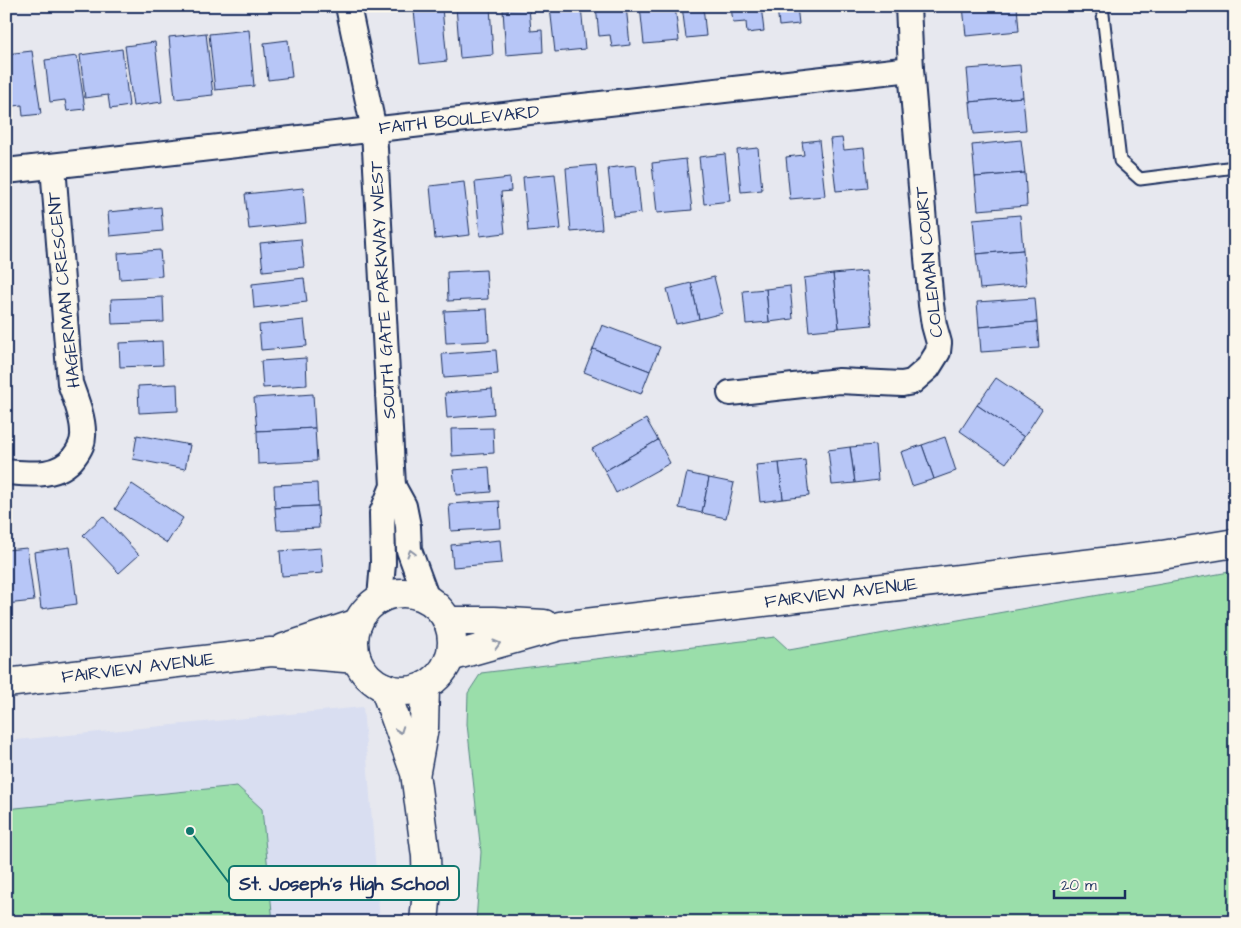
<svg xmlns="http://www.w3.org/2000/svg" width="1241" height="928" font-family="'Architects Daughter',sans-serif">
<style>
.built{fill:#d9def1}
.green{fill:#9adeaa;stroke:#5a8684}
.building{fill:#b7c6f7;stroke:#1b2f5e}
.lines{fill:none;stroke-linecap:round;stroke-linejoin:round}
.lane-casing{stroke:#1b2f5e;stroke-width:15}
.street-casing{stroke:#1b2f5e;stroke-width:28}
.secondary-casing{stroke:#1b2f5e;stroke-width:31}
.lane{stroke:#fbf7ec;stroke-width:11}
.street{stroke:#fbf7ec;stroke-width:24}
.secondary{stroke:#fbf7ec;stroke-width:28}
.oneway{stroke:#8b93a5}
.labels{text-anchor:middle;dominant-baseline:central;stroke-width:4;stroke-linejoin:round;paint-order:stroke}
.street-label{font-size:18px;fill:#1b2f5e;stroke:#fbf7ec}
.leader{fill:none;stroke:#0f766e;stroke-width:2}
.callout-dot{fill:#0f766e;stroke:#fbf7ec;stroke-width:2}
.callout{fill:#fbf7ec;stroke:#0f766e;stroke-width:2}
.callout-label{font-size:19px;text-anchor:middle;font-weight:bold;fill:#1b2f5e}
</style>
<rect width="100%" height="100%" fill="#e7e8ef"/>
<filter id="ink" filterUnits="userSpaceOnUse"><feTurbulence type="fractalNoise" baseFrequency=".02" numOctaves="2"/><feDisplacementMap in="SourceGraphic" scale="10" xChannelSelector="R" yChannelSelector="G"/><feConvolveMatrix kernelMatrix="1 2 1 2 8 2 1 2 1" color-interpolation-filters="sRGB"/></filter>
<g filter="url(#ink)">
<polygon class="built" points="363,707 380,922 6,922 6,741"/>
<g class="green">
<polygon points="1235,571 1235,922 476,922 481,852 467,724 468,693 481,673 775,637 789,650"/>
<polygon points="237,786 262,809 273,922 6,922 6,809"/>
</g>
<g class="building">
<polygon points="456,6 490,6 493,55 460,58"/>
<polygon points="581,6 585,49 555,52 550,7"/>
<polygon points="596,6 626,6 630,45 612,47 610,35 599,36"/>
<polygon points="640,6 675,6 679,41 644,44"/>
<polygon points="682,6 703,6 706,36 686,38"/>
<polygon points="731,6 761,6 764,31 747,33 746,22 733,23"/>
<polygon points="777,6 797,6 799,24 779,26"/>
<polygon points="963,6 1017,6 1019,31 966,36"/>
<polygon points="442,8 447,61 420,64 414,11"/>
<polygon points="529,8 531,31 542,30 543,52 506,55 503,10"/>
<polygon points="249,30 254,86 215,90 209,34"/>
<polygon points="206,33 213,95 175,99 169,37"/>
<polygon points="288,40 292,77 268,80 264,43"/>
<polygon points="155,42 162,102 133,106 125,46"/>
<polygon points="122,49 129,106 110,109 108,95 85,98 80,55"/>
<polygon points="32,51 41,114 23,116 22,105 6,107 6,54"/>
<polygon points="77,56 85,109 67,111 65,100 50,102 45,60"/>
<polygon points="1020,65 1023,97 970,102 967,69"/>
<polygon points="1023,97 1026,130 973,134 970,102"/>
<polygon points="842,138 844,150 864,148 868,188 836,191 830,139"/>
<polygon points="819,140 825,196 790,199 786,157 804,155 802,142"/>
<polygon points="1021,140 1025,173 975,177 972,145"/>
<polygon points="758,148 762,190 741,192 737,150"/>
<polygon points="725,154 730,201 704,204 699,157"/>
<polygon points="686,159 692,210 657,213 652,163"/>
<polygon points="596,165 602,229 571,232 566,168"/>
<polygon points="636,165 641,213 613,216 608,168"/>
<polygon points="1025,173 1027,206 978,210 975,177"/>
<polygon points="555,174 561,229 528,232 523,177"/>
<polygon points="510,178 511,191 501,192 505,233 480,236 475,182"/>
<polygon points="464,182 470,235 435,239 430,186"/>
<polygon points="303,188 306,223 249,229 245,194"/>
<polygon points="161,207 163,231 110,236 108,212"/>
<polygon points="1020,215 1023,250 976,254 973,219"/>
<polygon points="301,239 304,267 263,271 260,243"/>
<polygon points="160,250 162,276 120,279 118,253"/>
<polygon points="1023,250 1026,285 980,289 976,254"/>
<polygon points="486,270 488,299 448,301 447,272"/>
<polygon points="866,271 872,325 839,328 833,274"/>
<polygon points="833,274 839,328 809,331 804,278"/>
<polygon points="714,277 723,313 699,319 691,283"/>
<polygon points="304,278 307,302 254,308 252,284"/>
<polygon points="691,283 699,319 676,324 667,289"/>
<polygon points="790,286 793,319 769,322 766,289"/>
<polygon points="766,289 769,322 746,324 743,291"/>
<polygon points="163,297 164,322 112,324 111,299"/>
<polygon points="1035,298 1037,322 979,327 977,302"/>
<polygon points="487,309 489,341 446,343 444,311"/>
<polygon points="304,320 307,346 261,350 259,325"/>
<polygon points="1037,322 1039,348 981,352 979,327"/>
<polygon points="602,325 660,347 650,371 593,349"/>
<polygon points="162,341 163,365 120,367 119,343"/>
<polygon points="593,349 650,371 641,394 584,372"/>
<polygon points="496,350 498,374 444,378 442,354"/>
<polygon points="306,358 307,385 263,388 261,361"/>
<polygon points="996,378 1042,409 1024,437 977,405"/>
<polygon points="6,381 11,421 6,421"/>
<polygon points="177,384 178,411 139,413 138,386"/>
<polygon points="492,389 494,414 447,418 445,393"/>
<polygon points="313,394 315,428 257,431 254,398"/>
<polygon points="977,405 1024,437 1006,463 960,431"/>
<polygon points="646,419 658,440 605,471 592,449"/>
<polygon points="315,428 317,461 258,464 257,431"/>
<polygon points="493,428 494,453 452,456 451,429"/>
<polygon points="137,435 190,445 185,469 133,459"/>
<polygon points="945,437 956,471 934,479 922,445"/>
<polygon points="658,440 670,463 616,493 605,471"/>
<polygon points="875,445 878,480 855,483 850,447"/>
<polygon points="922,445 934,479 912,486 901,452"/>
<polygon points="850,447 855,483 832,485 828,450"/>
<polygon points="805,460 809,496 783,499 779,463"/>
<polygon points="779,463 783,499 760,502 756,465"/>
<polygon points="489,467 491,492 456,495 453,470"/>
<polygon points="687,473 709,478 702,513 679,508"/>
<polygon points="709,478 734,483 726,518 702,513"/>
<polygon points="317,483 318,506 275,508 274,485"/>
<polygon points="132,484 183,518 167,543 115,509"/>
<polygon points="499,501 501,528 451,531 449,504"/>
<polygon points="318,506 319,528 277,530 275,508"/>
<polygon points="103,516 139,555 119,573 83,535"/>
<polygon points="500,540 502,563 453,567 451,545"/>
<polygon points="70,547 77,604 41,609 34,552"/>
<polygon points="27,548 34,601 6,604 6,550"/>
<polygon points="321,548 323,573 282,576 280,551"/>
</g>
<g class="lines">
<g class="lane-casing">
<polyline id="lane" points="1102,6 1120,161 1140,179 1235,167"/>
</g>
<g class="street-casing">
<g id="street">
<polyline points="348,6 374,130 393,486 382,513 383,563 380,598"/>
<polyline points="6,171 911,69"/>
<polyline points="730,393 839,381 902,384 912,382 928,368 938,352 939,343 934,325 931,305 911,69 908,6"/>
<path d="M6 472C30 474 58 478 74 457 80 449 84 442 83 432 83 416 75 398 70 383L53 166"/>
<polyline points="393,486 404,506 408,526 409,550 427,599"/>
</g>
</g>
<g class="secondary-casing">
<g id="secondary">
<circle cx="403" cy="642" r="49"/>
<polyline points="448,621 494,621 544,624"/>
<polyline points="284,648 358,623"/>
<polyline points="450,657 560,626 1162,555 1235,543"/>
<polyline points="6,683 271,652 357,659"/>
<polyline points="384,687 415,773 426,856 427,891 424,922"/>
<polyline points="416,771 424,728 425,686"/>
</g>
</g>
<use href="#lane" class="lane"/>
<use href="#street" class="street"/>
<use href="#secondary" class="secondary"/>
</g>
<defs><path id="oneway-chevron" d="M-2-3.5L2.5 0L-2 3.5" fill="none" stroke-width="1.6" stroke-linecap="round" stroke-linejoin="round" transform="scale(1.25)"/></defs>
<g class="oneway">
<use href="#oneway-chevron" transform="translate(411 553) rotate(-105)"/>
<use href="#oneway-chevron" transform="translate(497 644) rotate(-16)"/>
<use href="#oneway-chevron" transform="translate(400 730) rotate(70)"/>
</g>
</g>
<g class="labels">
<g class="street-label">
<text transform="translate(459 120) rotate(-6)">FAITH BOULEVARD</text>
<text transform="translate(929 262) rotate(-96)">COLEMAN COURT</text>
<text transform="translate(64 290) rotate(-96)">HAGERMAN CRESCENT</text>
<text transform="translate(383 290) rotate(-93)">SOUTH GATE PARKWAY WEST</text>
<text transform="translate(841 593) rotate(-7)">FAIRVIEW AVENUE</text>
<text transform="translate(138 668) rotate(-7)">FAIRVIEW AVENUE</text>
</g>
</g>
<path class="leader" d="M190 831L229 883"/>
<circle class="callout-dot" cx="190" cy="831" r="5"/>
<rect class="callout" x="229" y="866" width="230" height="34" rx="5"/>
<g class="callout-label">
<text x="344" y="890">St. Joseph's High School</text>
</g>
<rect width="1241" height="928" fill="none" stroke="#fbf7ec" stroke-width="25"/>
<rect x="12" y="12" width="1216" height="903" fill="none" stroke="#1b2f5e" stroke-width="2" filter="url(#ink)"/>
<path d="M1054 890v8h71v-8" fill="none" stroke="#1b2f5e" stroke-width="2.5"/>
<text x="1061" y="890" font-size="15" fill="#1b2f5e" stroke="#fbf7ec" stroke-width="4" paint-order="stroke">20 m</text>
</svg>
